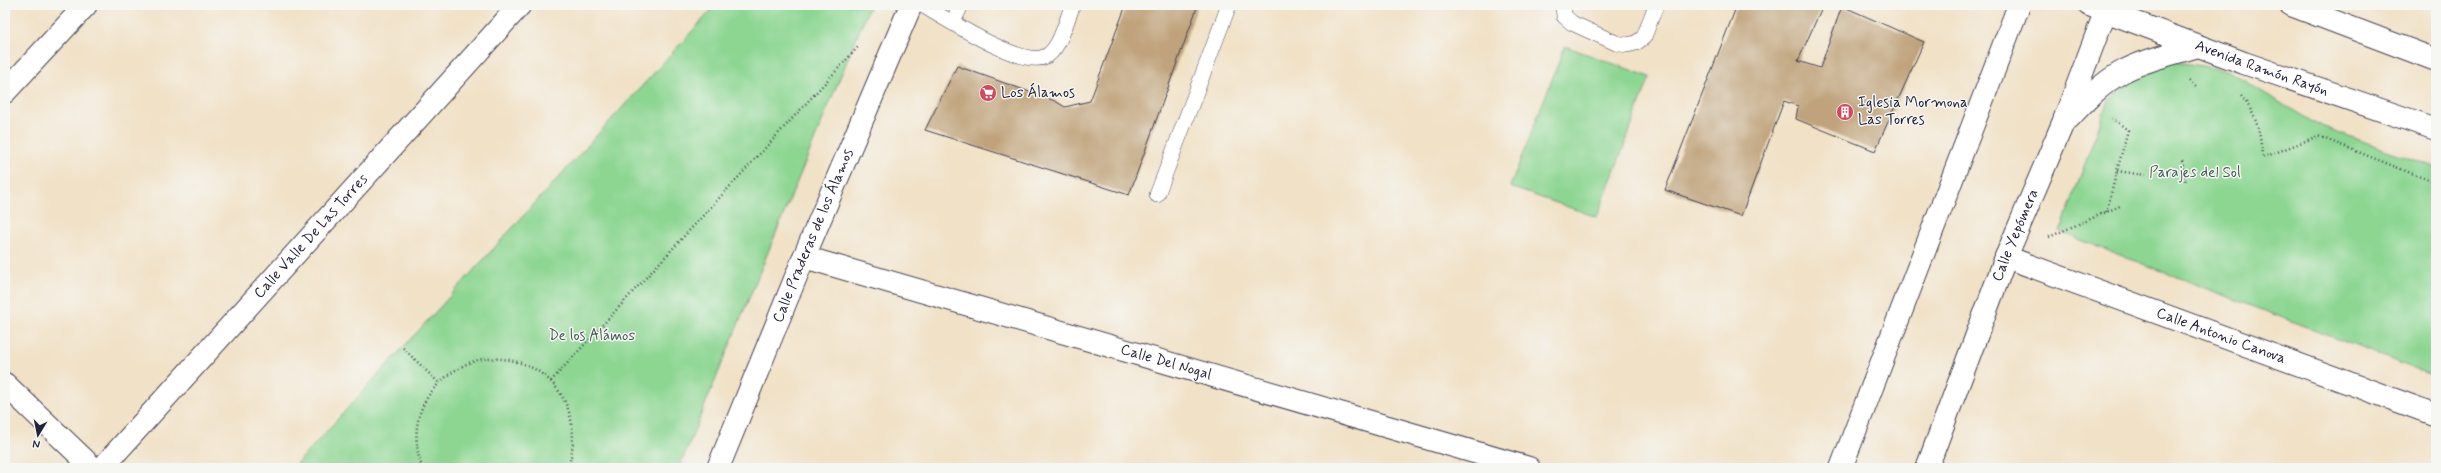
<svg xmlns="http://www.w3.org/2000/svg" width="2441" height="473" font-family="Mynerve,sans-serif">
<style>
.green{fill:#8cd692;stroke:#577c66}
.building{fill:#c0a37c}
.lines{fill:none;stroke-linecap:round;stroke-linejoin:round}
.lane-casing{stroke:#413f50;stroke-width:16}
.street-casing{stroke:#413f50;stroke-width:24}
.secondary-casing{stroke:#413f50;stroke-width:24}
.path{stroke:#413f50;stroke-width:2.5;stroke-dasharray:1 3;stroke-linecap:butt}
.lane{stroke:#fff;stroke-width:15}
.street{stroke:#fff;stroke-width:22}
.secondary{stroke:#fff;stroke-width:22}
.labels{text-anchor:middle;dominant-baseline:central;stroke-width:3;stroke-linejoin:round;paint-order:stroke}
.street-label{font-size:15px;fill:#22223b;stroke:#f6f6f2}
.poi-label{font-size:15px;fill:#22223b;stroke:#f6f6f2;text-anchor:start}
.park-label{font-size:15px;fill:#425855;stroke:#f6f6f2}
</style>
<rect width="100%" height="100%" fill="#f6f6f2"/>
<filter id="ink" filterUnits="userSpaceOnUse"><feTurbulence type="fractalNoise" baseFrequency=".025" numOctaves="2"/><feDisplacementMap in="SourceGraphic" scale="8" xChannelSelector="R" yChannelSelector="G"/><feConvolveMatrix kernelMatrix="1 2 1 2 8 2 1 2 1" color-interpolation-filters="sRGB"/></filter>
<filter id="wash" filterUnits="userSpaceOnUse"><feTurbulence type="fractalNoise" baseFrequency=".012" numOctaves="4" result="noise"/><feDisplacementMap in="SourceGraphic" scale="16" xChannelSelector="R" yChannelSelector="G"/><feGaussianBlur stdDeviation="0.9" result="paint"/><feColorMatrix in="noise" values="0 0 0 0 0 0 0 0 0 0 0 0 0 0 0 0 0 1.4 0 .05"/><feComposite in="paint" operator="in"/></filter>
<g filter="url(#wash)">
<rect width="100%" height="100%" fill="#f1e1c6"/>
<g class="green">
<polygon points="716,5 870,5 679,468 293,468"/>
<polygon points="1565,46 1650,77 1597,217 1510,187"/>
<polygon points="2171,61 2226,70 2316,124 2436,168 2436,377 2060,232 2108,101 2134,80"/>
</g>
<g id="blocks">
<g class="building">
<polygon points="1126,5 1198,5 1129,195 925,130 957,66 1055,101 1065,107 1090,101"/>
<polygon points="1737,5 1823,5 1798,61 1820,68 1842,6 1924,42 1875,151 1796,119 1798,106 1784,101 1741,216 1665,190"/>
</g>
</g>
</g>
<g filter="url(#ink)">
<use href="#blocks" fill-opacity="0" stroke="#413f50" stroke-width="1"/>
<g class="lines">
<g class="lane-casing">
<g id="lane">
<path d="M922 5C945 18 1020 67 1044 57 1060 51 1066 20 1073 5"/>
<polyline points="1563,5 1564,16 1572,23 1616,43 1627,45 1636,43 1644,37 1656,5"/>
<polyline points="953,22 961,5"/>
<polyline points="1157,195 1229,5"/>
</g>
</g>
<g class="street-casing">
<g id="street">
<polyline points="5,92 86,5"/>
<path id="s1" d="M804 257 1529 468"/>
<path id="s2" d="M2006 257 2436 415"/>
<polyline points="5,384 93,468"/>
<path id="s3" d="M102 468 520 5"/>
<path id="s4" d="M718 468 804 257 911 5"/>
</g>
</g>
<g class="secondary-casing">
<g id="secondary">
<path id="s5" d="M2089 5 2244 63 2436 129"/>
<polyline points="2291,5 2436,60"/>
<path d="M2069 118C2085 101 2102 83 2122 72 2146 59 2173 54 2198 46"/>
<polyline points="1841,468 2019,5"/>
<path id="s6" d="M1927 468 2006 257 2063 123 2108 5"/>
</g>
</g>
<g class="path">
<polyline points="2189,81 2197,88"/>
<path d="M2241 96C2257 114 2261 135 2262 158L2318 136 2436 183"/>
<polyline points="2182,160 2186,183"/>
<polyline points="2117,171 2145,175"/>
<polyline points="2106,212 2128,130 2112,118"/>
<polyline points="2049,237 2120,206"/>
<polyline points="403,348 438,382"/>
<polyline points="551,381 858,47"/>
<path d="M422 468C410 431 417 398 450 374 459 367 471 361 483 359 548 353 587 408 568 468"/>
</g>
<use href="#lane" class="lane"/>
<use href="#street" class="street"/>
<use href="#secondary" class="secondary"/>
</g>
</g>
<defs>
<g id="supermarket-disc" transform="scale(0.9)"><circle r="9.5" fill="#d1495b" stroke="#f6f6f2"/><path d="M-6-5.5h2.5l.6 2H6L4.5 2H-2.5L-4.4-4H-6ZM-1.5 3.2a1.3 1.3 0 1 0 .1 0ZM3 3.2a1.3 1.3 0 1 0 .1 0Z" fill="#fff"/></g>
<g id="building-disc" transform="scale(0.9)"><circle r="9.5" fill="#d1495b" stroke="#f6f6f2"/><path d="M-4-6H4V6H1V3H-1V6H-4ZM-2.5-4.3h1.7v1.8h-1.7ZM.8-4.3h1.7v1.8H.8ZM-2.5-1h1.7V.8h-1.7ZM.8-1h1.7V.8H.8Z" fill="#fff"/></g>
</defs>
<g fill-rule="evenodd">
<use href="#supermarket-disc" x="988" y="93"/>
<use href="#building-disc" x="1845" y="112"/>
</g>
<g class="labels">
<g class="street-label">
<text stroke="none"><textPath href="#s5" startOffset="184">Avenida Ramón Rayón</textPath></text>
<text stroke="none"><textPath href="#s4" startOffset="251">Calle Praderas de los Álamos</textPath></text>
<text stroke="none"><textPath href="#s6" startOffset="249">Calle Yepómera</textPath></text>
<text stroke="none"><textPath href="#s3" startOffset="312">Calle Valle De Las Torres</textPath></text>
<text stroke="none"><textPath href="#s2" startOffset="229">Calle Antonio Canova</textPath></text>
<text stroke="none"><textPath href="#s1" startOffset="377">Calle Del Nogal</textPath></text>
</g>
<g class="poi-label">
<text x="1001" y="93">Los Álamos</text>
<text x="1858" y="103">Iglesia Mormona<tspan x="1858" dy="17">Las Torres</tspan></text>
</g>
<g class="park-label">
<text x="2195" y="173">Parajes del Sol</text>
<text x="592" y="336">De los Alámos</text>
</g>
</g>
<rect width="2441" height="473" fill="none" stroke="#f6f6f2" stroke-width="20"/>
<g transform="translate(38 435) rotate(190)" stroke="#f6f6f2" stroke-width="3" paint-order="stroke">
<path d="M0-3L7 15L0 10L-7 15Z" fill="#22223b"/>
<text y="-6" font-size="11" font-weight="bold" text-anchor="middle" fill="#22223b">N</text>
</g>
</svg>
